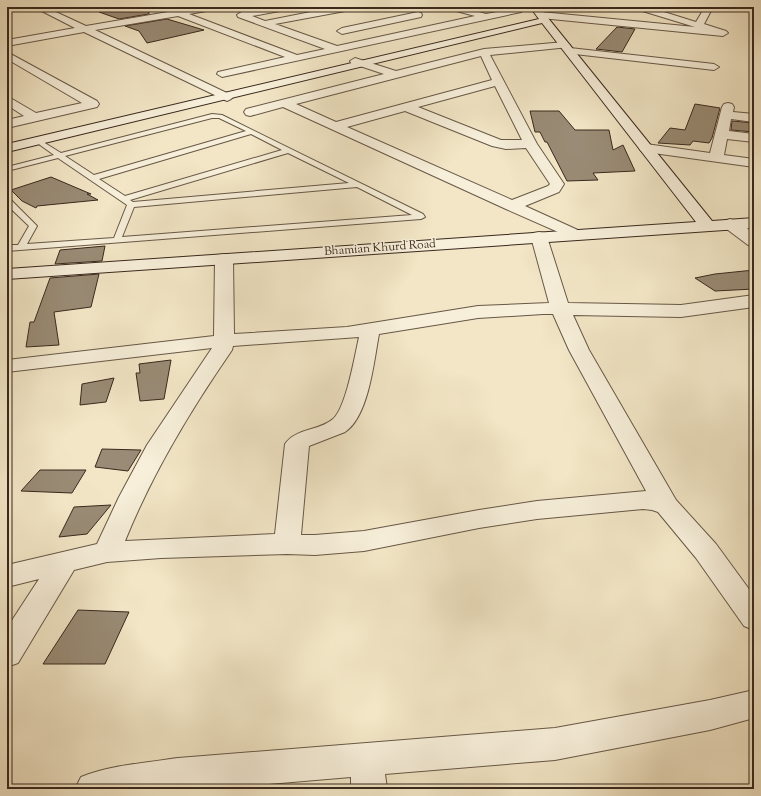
<svg xmlns="http://www.w3.org/2000/svg" width="761" height="796" font-family="'Sorts Mill Goudy',serif">
<style>
.building{fill:#998b75;stroke:#39281d}
.lines{fill:none;stroke-linecap:round;stroke-linejoin:round}
.lane-casing{stroke:#675847;stroke-width:2}
.street-casing{stroke:#675847;stroke-width:2}
.secondary-casing{stroke:#39281d;stroke-width:2}
.lane{fill:#f7efda;fill-rule:evenodd}
.street{fill:#f7efda;fill-rule:evenodd}
.secondary{fill:#f7efda;fill-rule:evenodd}
.labels{text-anchor:middle;dominant-baseline:central;stroke-width:3;stroke-linejoin:round;paint-order:stroke}
.far-street-label{font-size:12px;fill:#39281d;stroke:#f7efda}
</style>
<rect width="100%" height="100%" fill="#f2e6c6"/>
<filter id="stains"><feTurbulence type="fractalNoise" baseFrequency=".005" numOctaves="4"/><feColorMatrix values="0 0 0 0 .2 0 0 0 0 .09 0 0 0 0 .02 0 0 0 .5 -.17"/></filter>
<radialGradient id="worn" r=".72"><stop offset=".6" stop-color="#630" stop-opacity="0"/><stop offset="1" stop-color="#630" stop-opacity=".3"/></radialGradient>
<g class="building">
<polygon points="132,7 149,7 149,14 119,19 99,12"/>
<polygon points="167,19 204,30 147,43 139,31 125,26"/>
<polygon points="617,27 635,29 622,52 596,49"/>
<polygon points="695,104 720,108 712,138 709,143 693,141 690,145 658,143 670,128 685,130"/>
<polygon points="530,111 559,111 575,130 609,130 613,150 623,145 635,171 593,173 598,180 567,181 547,142 545,142 540,132 535,132"/>
<polygon points="732,121 754,123 754,132 731,130"/>
<polygon points="51,177 91,194 87,194 98,200 37,206 36,208 22,201 11,190"/>
<polygon points="105,246 102,261 55,264 60,250"/>
<polygon points="754,270 754,289 715,291 695,278 715,274"/>
<polygon points="99,274 91,307 54,312 59,345 26,347 30,322 34,322 50,278"/>
<polygon points="171,360 164,399 140,401 136,373 140,373 139,364"/>
<polygon points="114,378 106,402 80,405 82,384"/>
<polygon points="102,449 141,450 128,471 95,467"/>
<polygon points="40,470 86,470 72,493 21,491"/>
<polygon points="111,505 87,534 59,537 74,507"/>
<polygon points="78,610 129,612 105,664 43,664"/>
</g>
<g class="lines">
<g class="lane-casing">
<path id="lane" d="M212 114 222 115 423 214 425 217 421 219 7 251V245H18L29 226 7 205V199H10L37 226 27 244 114 238 127 205 58 158 7 171V167L54 155 36 142V140H40L61 153ZM212 118H219L246 131 94 175 65 156ZM251 134 282 150 125 196 99 179ZM288 153 349 183 133 202 130 200ZM357 187 412 215 122 237 134 207Z"/>
</g>
<g class="street-casing">
<g id="street">
<path d="M34 7H45L86 26 197 7H216L212 10 189 14 297 55 325 49 238 17 237 15C244 8 278 7 289 7L285 10 252 16 265 21 336 7H349L348 10 345 11 275 24 337 46 475 16 449 9 448 7H462L486 14 524 7 525 9 521 12 222 77 217 74 218 72 285 57 178 16 95 30 231 95 233 97 231 99 227 101 84 32 7 46V40L75 28Z"/>
<polygon points="635,7 648,7 696,22 705,7 713,7 704,24 726,31 728,33 723,36 541,18 537,15 541,12 695,27 636,9"/>
<polygon points="418,12 421,13 422,15 421,17 342,34 337,31 342,28"/>
<path d="M565 42 570 45 569 47 490 55 537 144 564 184 559 192 525 206 580 231 582 234 580 237 574 239 506 209 283 107 250 116 246 115 244 112 246 109 384 74 351 63 350 61 355 58 396 71 484 49ZM481 56 492 80 336 122 296 104ZM495 86 522 140H501L418 107ZM405 111 492 146 506 149 526 148 550 184 548 186 512 200 347 127Z"/>
<polygon points="570,48 714,64 719,67 714,70 566,53 565,51 566,49"/>
<polygon points="7,52 97,101 99,104 97,107 7,128 7,120 24,116 7,105 7,96 36,113 82,103 7,59"/>
<polygon points="728,103 732,104 734,107 733,112 754,114 754,122 731,119 729,131 754,134 754,142 727,139 724,155 754,159 754,167 646,152 641,151 639,148 641,145 646,144 710,153 722,107 724,104"/>
<polygon points="730,219 736,221 754,233 754,246 748,245 724,227 722,224 724,221"/>
<path d="M539 232 545 233 547 237 568 303 681 305 754 295V307L681 317 573 315 589 350 676 500 716 544 754 596V630L744 626 696 558 658 512 652 510 643 509 537 519 479 528 364 551 315 555 287 554 161 558 107 562 74 570 18 663 7 667V628L39 579 7 587V565L97 544 119 497 147 445 212 348 7 372V360L214 336 215 259 218 255 224 254 230 255 233 259 234 334 347 327 478 306 549 303 531 237 533 233ZM543 314H553L569 350 646 491 537 501 479 510 364 531 315 535H301L309 446 345 432C369 416 374 360 379 334L478 318ZM359 337C355 355 346 408 333 419 319 431 296 428 285 444L275 534 125 541C153 472 190 411 232 350L233 346Z"/>
<path d="M754 690V718L710 730 555 760 385 774 387 789H351V777L208 789H75L81 777C111 765 145 763 178 758L555 728 710 700Z"/>
</g>
</g>
<g class="secondary-casing">
<polygon id="secondary" points="530,7 539,7 548,18 712,221 754,218 754,228 7,279 7,269 696,222 542,23 7,152 7,144 539,19"/>
</g>
<use href="#lane" class="lane"/>
<use href="#street" class="street"/>
<use href="#secondary" class="secondary"/>
</g>
<g class="labels">
<g class="far-street-label">
<text transform="translate(380 248) rotate(-4)">Bhamian Khurd Road</text>
</g>
</g>
<rect width="761" height="796" fill="none" stroke="#f2e6c6" stroke-width="24"/>
<rect x="8" y="8" width="745" height="780" fill="none" stroke="#39281d" stroke-width="2"/>
<rect x="12" y="12" width="737" height="772" fill="none" stroke="#39281d"/>
<rect width="100%" height="100%" filter="url(#stains)"/>
<rect width="100%" height="100%" fill="url(#worn)"/>
</svg>
